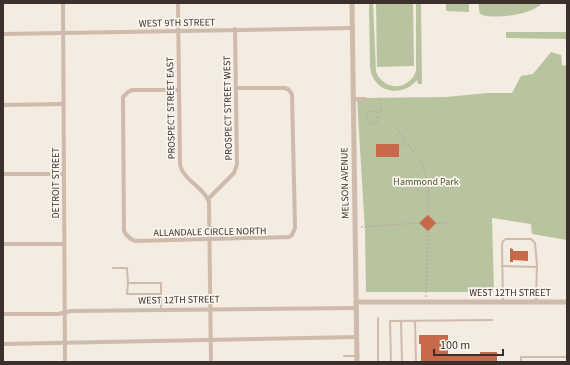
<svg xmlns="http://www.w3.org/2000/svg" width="570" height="365" font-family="'Source Sans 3',sans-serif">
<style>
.green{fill:#b8c4a0}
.building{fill:#c8694b}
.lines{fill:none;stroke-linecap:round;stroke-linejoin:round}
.path{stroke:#b9a596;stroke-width:1;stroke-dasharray:2 2;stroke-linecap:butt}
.service{stroke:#cdbbac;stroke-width:2}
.minor{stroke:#cdbbac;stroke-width:4}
.tertiary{stroke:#cdbbac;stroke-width:5}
.labels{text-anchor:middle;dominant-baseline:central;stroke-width:3.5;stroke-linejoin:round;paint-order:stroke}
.street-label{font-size:10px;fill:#3b302b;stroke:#fbf5ee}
.park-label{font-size:10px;fill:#4a5a2e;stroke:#fbf5ee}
</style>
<rect width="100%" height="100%" fill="#f4ebe1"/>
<g class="green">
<path d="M369 3H373L376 72C384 91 409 91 416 71V3H421L422 84H418L417 80C401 99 372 92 370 66Z"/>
<polygon points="376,3 413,3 414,66 377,67"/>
<polygon points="446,3 469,3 469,12 446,11"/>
<path d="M478 3H542C533 15 492 20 480 14Z"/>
<polygon points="506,32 567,32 567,39 506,38"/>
<polygon points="551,52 561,55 562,65 567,66 567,240 532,234 531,224 492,218 494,292 366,292 365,232 357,98 446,97 488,93 512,93 521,76 533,74"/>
</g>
<g class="building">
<rect x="376" y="144" width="23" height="13"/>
<polygon points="428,215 436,223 428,231 419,223"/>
<polygon points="510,248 513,249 513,251 528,251 528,261 513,260 513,262 510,262"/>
<polygon points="419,335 448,335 448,355 480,355 480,352 497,352 497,362 421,362 421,344 419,344"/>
</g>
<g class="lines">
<g class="path">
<polyline points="380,99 381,107 384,110"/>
<polyline points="378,112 377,121 373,124 369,123 366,115 367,111 378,112 383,110"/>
<polyline points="396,128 421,162 428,183 428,213"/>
<polyline points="399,147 406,143"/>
<polyline points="438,223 448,223 448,227"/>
<polyline points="361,227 418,223"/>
<polyline points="426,297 428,232 437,223 428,214 419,223 428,232"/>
</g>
<g class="service">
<polyline points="502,266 536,267"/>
<polyline points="113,268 127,268 128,283"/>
<polyline points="160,294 127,294 128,283 161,283 161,310"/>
<polyline points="503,301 502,245 503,241 506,239 531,239 535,243 537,265 536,300"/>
<polyline points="378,318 378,362"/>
<polyline points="401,321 402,362"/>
<polyline points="415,321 416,362"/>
<polyline points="344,356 356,356"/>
<polyline points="391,362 390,321 492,320"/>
<polyline points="521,362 521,357 567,357"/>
</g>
<g class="minor">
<polyline points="63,3 65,362"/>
<path d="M178 3 180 165C184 181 204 187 209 202L211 362"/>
<polyline points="3,34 352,28"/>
<path d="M179 90H132L128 92 123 97 124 231C127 237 130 239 135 241L289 237 292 235 295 228 292 94 288 89 284 88H236"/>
<polyline points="353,99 365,99"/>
<polyline points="3,105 63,104"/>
<polyline points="3,174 64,174"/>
<polyline points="208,199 234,173 237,164 235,29"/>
<polyline points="3,244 64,244"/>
<polyline points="3,314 58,314 71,311 356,308"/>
<polyline points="3,344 357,337"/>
</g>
<g class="tertiary">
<polyline points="352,3 357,362"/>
<polyline points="356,302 567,302"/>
</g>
</g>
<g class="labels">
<g class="street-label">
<text transform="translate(177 23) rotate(-1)">WEST 9TH STREET</text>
<text transform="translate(171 108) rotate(-91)">PROSPECT STREET EAST</text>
<text transform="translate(228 108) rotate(-91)">PROSPECT STREET WEST</text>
<text transform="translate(56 183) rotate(-90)">DETROIT STREET</text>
<text transform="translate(345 183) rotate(-91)">MELSON AVENUE</text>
<text transform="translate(210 232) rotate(-1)">ALLANDALE CIRCLE NORTH</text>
<text x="510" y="293">WEST 12TH STREET</text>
<text transform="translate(179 300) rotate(-1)">WEST 12TH STREET</text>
</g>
<g class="park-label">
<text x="426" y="182">Hammond Park</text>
</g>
</g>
<rect width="570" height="365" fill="none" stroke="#3b302b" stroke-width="8"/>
<path d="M434 349v6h69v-6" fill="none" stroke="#3b302b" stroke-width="2"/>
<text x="440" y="349" font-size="12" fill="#3b302b" stroke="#fbf5ee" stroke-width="3" paint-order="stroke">100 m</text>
</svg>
